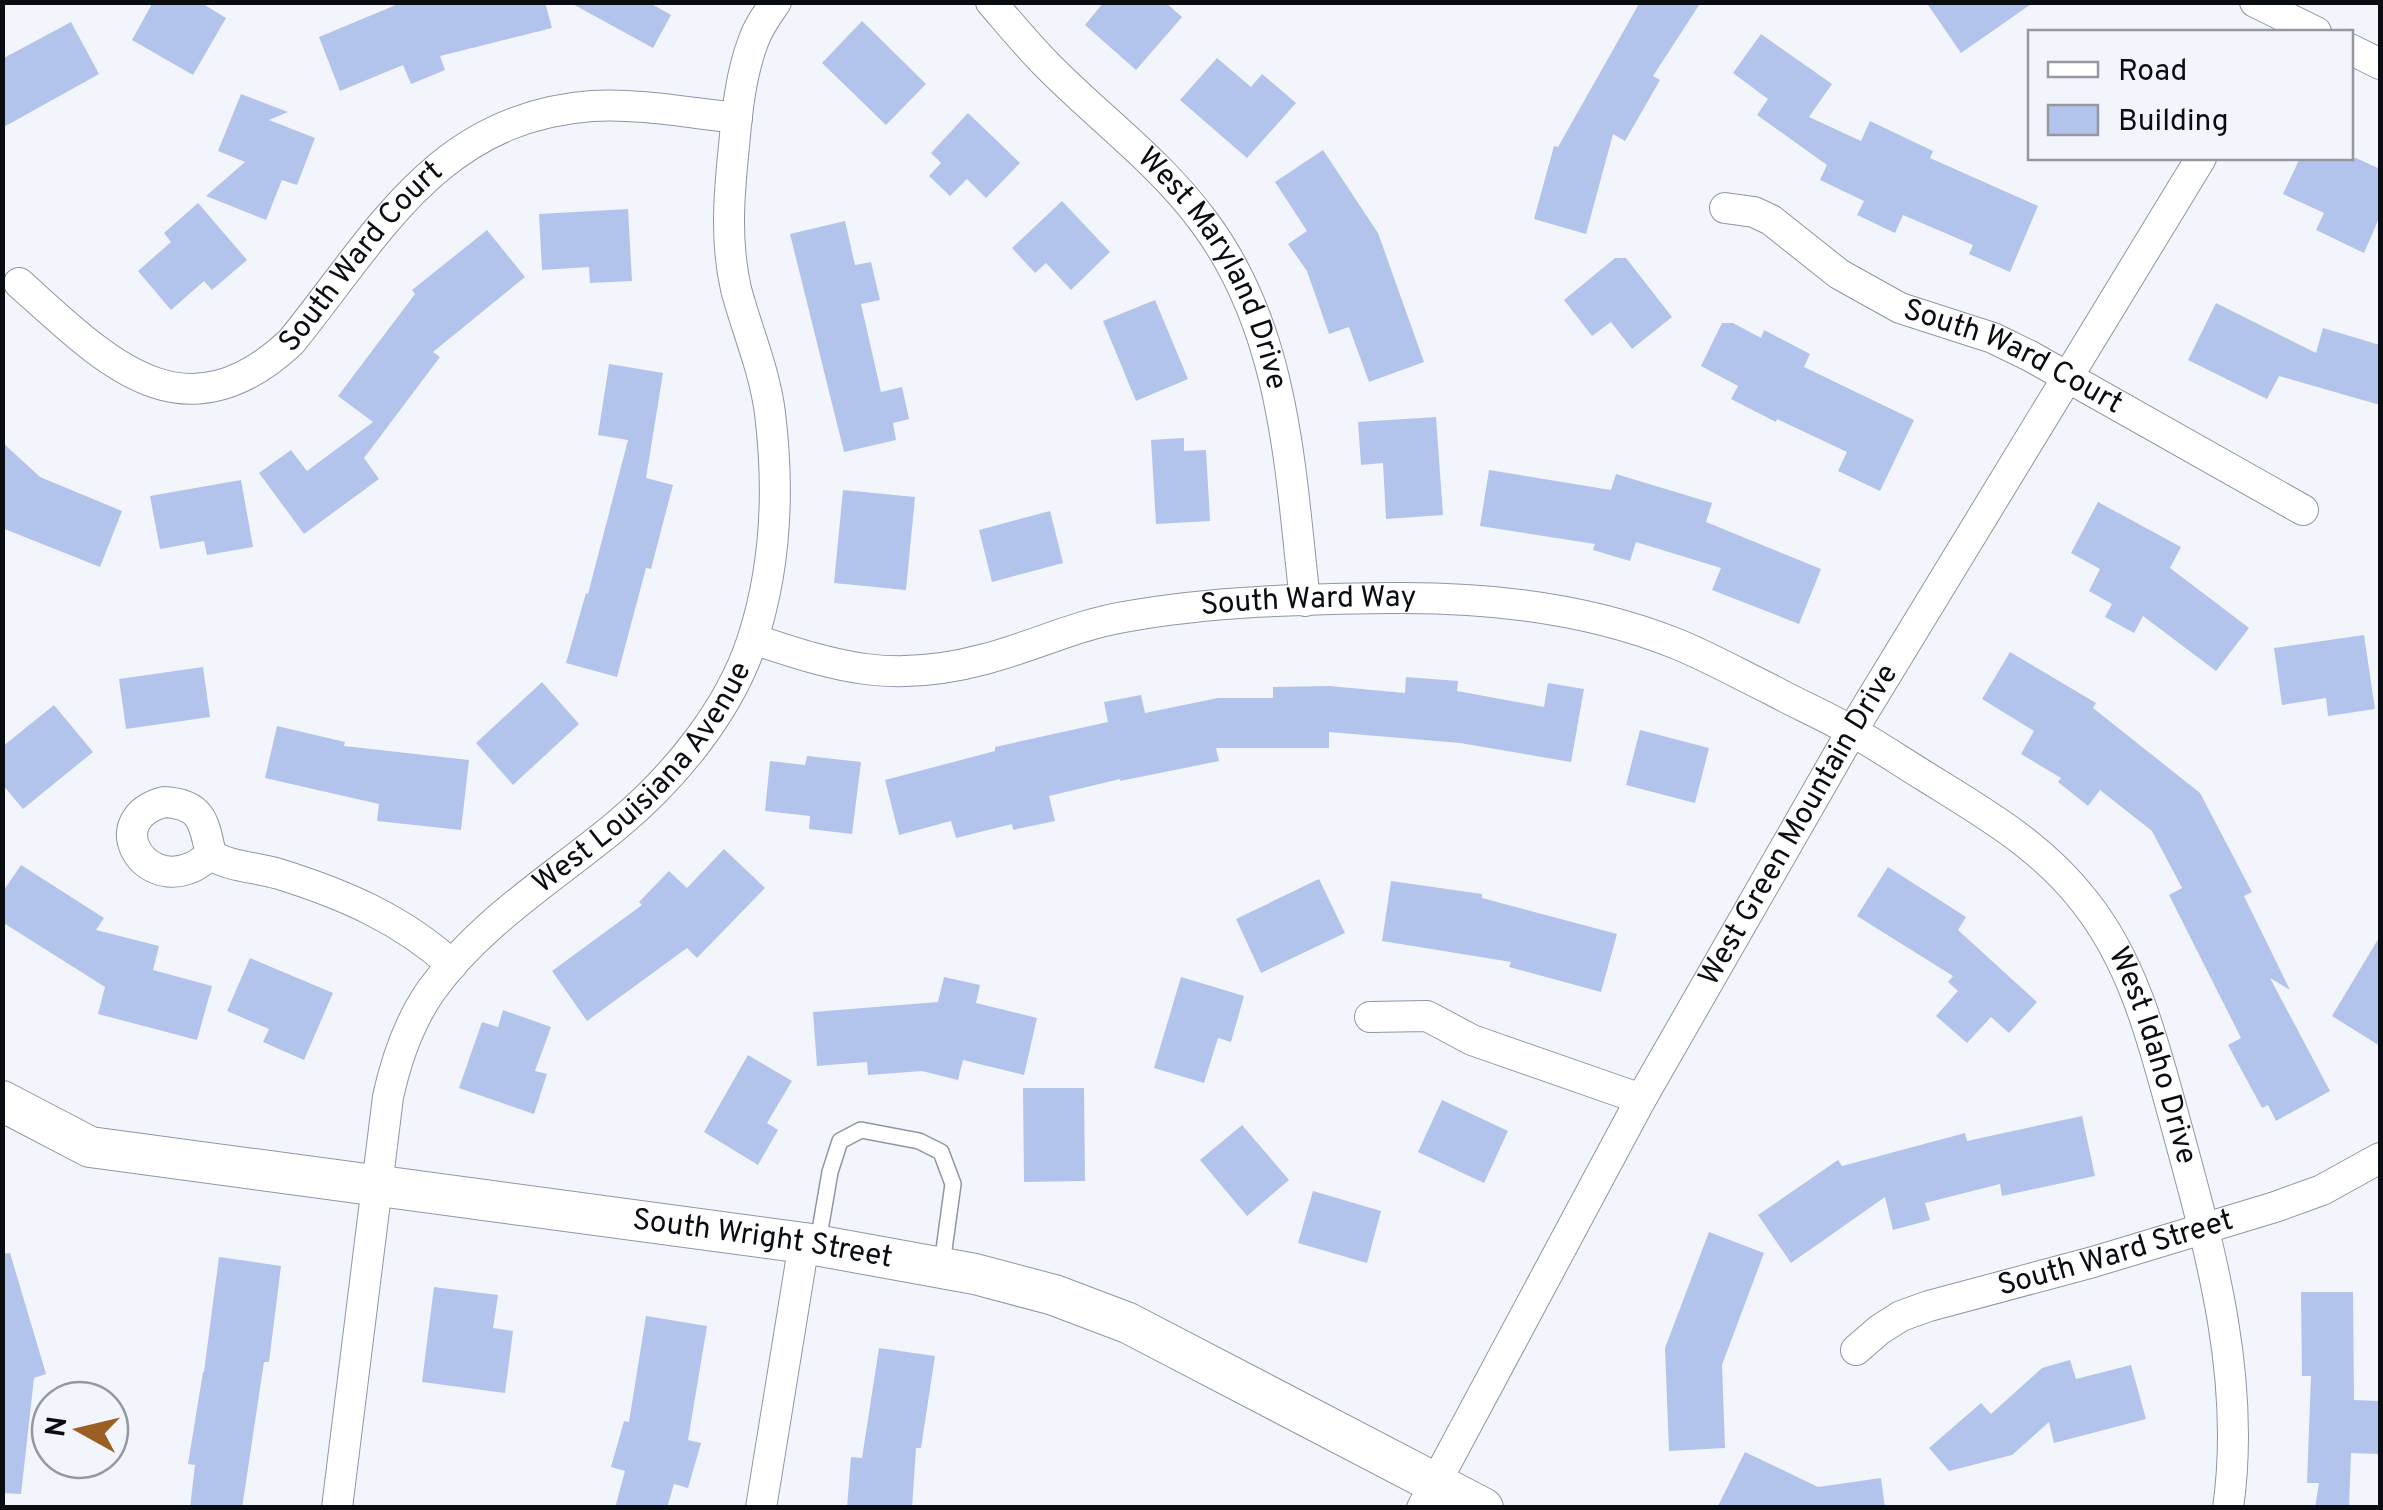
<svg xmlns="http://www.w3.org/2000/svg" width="2383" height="1510" font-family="Overpass,sans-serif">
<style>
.building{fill:#b3c4ec}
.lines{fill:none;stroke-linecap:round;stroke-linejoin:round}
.service-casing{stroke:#8f96a6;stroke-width:18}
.minor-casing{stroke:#8f96a6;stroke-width:32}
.tertiary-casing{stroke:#8f96a6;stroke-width:42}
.service{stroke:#fff;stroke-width:15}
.minor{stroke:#fff;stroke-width:30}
.tertiary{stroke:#fff;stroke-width:40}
.labels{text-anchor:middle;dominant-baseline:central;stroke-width:9;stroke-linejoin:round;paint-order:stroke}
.street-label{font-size:30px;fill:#090c11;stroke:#f2f5fc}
</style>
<rect width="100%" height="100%" fill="#f2f5fc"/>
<g class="building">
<polygon points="153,2 200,2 226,18 193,75 132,40"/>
<polygon points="403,2 545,2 552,28 440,56 445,70 411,84 403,65 340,91 319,37"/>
<polygon points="569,2 648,2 671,15 653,48"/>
<polygon points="1104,2 1165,2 1182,17 1136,70 1085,25"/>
<polygon points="1640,2 1701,2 1653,76 1660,80 1625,141 1613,134 1586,234 1534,219 1554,146 1558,147"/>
<polygon points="1926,2 2034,2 1961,53"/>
<polygon points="862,21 926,84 886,125 822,63"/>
<polygon points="71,22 99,74 2,128 2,59"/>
<polygon points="1761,34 1832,84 1809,117 1861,141 1870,121 1933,151 1930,158 2038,206 2010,272 1969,254 1973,245 1903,215 1895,233 1857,215 1864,201 1820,180 1827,165 1757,115 1768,99 1733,73"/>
<polygon points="1217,58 1251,87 1262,74 1296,103 1247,158 1180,100"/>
<polygon points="241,94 288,112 269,120 315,138 297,185 282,180 266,220 206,196 245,162 218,151"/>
<polygon points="968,113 1020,163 986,198 967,179 950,196 929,176 941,163 931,153"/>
<polygon points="1323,150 1378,233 1424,362 1369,382 1349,327 1329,334 1307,271 1288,244 1307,231 1275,182"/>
<polygon points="2300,158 2356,158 2380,169 2380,216 2364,253 2316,230 2324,213 2283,194"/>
<polygon points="1062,201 1110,252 1071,290 1046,263 1035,273 1012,248"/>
<polygon points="198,203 247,260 212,290 204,281 171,310 138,271 171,242 164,233"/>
<polygon points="628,209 632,281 590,283 589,267 542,270 539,214"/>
<polygon points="845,221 855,265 871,262 880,300 861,304 881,392 902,387 909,419 893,423 896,440 844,452 790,234"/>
<polygon points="487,230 525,277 433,352 440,357 364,458 379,479 304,534 259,473 291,450 307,471 373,422 338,396 415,294 412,290"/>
<polygon points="1615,258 1626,258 1672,317 1632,349 1611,322 1592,336 1564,300"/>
<polygon points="1155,300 1188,379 1136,401 1103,321"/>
<polygon points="2216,303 2316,353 2323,328 2380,345 2380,405 2279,376 2267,399 2188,360"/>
<polygon points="1722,323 1733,323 1761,338 1764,330 1810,354 1804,367 1914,420 1880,491 1838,471 1847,452 1777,419 1776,422 1731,399 1738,386 1701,366"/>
<polygon points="609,364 663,373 646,478 673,485 651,569 646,568 617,677 566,663 586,593 588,594 628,440 598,435"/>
<polygon points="1436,417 1443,515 1386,519 1383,463 1361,465 1358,422"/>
<polygon points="1184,438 1184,451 1206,450 1210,521 1156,524 1151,440"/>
<polygon points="2,442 40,477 122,511 100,567 2,528"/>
<polygon points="1489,470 1611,490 1616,474 1712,503 1706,522 1821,569 1799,624 1712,590 1721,568 1636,542 1630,561 1593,550 1595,544 1480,526"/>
<polygon points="241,480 253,547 207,555 204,541 160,549 150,496"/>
<polygon points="843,490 915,497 906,590 834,583"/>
<polygon points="2098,502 2181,547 2170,568 2249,628 2216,671 2143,616 2134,633 2105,617 2112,604 2089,591 2100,569 2071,553"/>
<polygon points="1050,511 1063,563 992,582 979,530"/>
<polygon points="2364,635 2375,709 2328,716 2326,698 2282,705 2274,648"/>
<polygon points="2010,652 2096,703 2093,708 2200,793 2252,892 2244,896 2290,990 2270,978 2330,1091 2276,1121 2268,1105 2262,1108 2228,1045 2241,1038 2169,895 2182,888 2152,831 2100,790 2088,806 2058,782 2061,778 2021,754 2034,731 1982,699"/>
<polygon points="203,667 210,717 126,729 119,679"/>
<polygon points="1406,677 1458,681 1457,691 1544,707 1548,683 1584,689 1571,762 1460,743 1329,732 1329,748 1216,748 1219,761 1120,781 1120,779 1049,796 1055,821 1013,830 1012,824 956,838 951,821 899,835 885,780 995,751 995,747 1108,722 1104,702 1141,695 1145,713 1218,698 1273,698 1273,687 1329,686 1405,693"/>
<polygon points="542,682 579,724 513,785 476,743"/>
<polygon points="54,705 93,752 23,809 2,784 2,747"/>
<polygon points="277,726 345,742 344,746 469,760 461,830 377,821 379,804 265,778"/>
<polygon points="1640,730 1709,748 1695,803 1626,785"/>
<polygon points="807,756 861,762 852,834 809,829 810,816 765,811 770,761 805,765"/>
<polygon points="724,849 765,888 697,958 687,948 587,1021 552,971 642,905 639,902 669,871 687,888"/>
<polygon points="21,865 104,918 96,930 159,946 153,970 212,986 197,1040 98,1014 105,987 2,922 2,893"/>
<polygon points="1888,867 1966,917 1958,930 2037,1002 2009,1033 1991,1017 1967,1043 1936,1016 1958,991 1948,982 1953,976 1857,916"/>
<polygon points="1319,879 1345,933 1261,973 1236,919"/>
<polygon points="1391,881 1482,894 1482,898 1617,934 1601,992 1509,967 1511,962 1382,941"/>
<polygon points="2380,936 2380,1046 2332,1016"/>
<polygon points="250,958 333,993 304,1060 263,1042 269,1029 227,1011"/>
<polygon points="944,977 980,985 976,1003 1037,1018 1024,1075 963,1060 958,1080 922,1071 868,1075 867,1062 817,1066 813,1012 938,1002"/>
<polygon points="1181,977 1244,996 1231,1042 1218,1038 1204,1083 1154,1068"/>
<polygon points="503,1010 551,1027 535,1071 547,1074 534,1114 459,1088 482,1022 498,1027"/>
<polygon points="748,1055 792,1081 767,1123 778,1130 758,1165 704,1132"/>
<polygon points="1023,1088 1084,1088 1085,1181 1024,1182"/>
<polygon points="1442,1100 1508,1131 1484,1183 1418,1152"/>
<polygon points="2082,1116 2095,1176 2002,1196 2000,1184 1925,1203 1930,1220 1893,1230 1885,1197 1791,1263 1758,1215 1838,1160 1842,1166 1965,1133 1967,1141"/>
<polygon points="1242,1125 1289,1180 1247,1216 1200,1160"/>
<polygon points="1313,1191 1381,1211 1367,1263 1298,1243"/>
<polygon points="1709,1232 1764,1253 1722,1365 1725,1448 1669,1451 1665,1348"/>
<polygon points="10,1253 46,1374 34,1378 21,1494 2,1493 2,1254"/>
<polygon points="219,1257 281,1266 269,1362 264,1362 242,1508 190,1508 195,1465 188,1464 203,1372 204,1372"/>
<polygon points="434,1287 498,1295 493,1328 513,1331 505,1393 422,1382"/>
<polygon points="2301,1292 2353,1292 2354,1400 2380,1401 2379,1454 2351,1453 2349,1508 2315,1508 2319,1483 2307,1483 2311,1376 2302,1376"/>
<polygon points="646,1316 707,1326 688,1440 701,1443 688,1488 674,1484 667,1508 615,1508 625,1471 611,1467 624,1421 629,1422"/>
<polygon points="879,1348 935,1356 921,1448 916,1448 912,1508 847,1508 851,1457 862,1458"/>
<polygon points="2070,1360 2076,1379 2131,1365 2146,1419 2054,1443 2049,1422 2012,1455 1949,1471 1929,1448 1981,1403 1991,1414 2042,1368"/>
<polygon points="1745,1452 1818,1487 1881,1478 1885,1508 1717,1508"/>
</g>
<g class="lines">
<g class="service-casing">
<polyline id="service" points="818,1242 830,1172 840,1141 861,1130 919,1141 941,1152 953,1184 942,1264"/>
</g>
<g class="minor-casing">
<g id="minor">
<path id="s1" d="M991 2C1010 24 1028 46 1047 65 1099 118 1160 162 1204 222 1286 332 1290 470 1305 601"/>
<polyline points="2255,2 2316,32"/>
<polyline points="2350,49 2380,64"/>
<path id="s2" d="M1725 208 1754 212 1771 220 1839 274 1900 308 1993 338 2030 356 2303 510"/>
<path id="s3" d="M19 283C104 359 182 444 291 342 378 235 437 117 592 106 639 103 690 113 737 118"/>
<path id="s4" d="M753 639C840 668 893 684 985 659 1032 647 1076 625 1124 617 1212 601 1303 599 1392 598 1487 597 1588 608 1677 644 1709 657 1739 674 1770 689 1797 704 1826 716 1853 732 1877 745 1900 761 1923 775 1984 813 2041 845 2085 902 2135 965 2154 1045 2175 1121 2209 1246 2247 1376 2228 1508"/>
<path d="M164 802C202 804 204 822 211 855 204 859 197 866 190 868 141 888 102 819 164 802Z"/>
<path d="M211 855C230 867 256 867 279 874 343 894 402 919 452 965"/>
<polyline points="1370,1017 1427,1016 1472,1040 1641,1099"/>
<path id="s5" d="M1856 1350 1879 1330 1901 1316 1929 1306 2093 1262 2275 1207 2322 1190 2380 1158"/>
<path id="s6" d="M337 1508 388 1097C396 1060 409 1023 430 992 479 923 552 879 616 826 674 778 730 710 753 638 776 566 779 487 770 413 764 368 747 331 736 289 725 241 729 194 734 146 737 111 741 74 753 42 758 27 767 15 776 2"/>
<polyline points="761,1508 804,1243"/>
<path id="s7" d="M1422 1508 1641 1099 1852 731 2201 158"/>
</g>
</g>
<g class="tertiary-casing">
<g id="tertiary">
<path id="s8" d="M2 1101 90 1147 804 1243 975 1274 1054 1295 1128 1323 1483 1508"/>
</g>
</g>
<use href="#service" class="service"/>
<use href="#minor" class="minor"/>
<use href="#tertiary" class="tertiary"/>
</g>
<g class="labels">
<g class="street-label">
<text stroke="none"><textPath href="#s3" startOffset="430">South Ward Court</textPath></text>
<text stroke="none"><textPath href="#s1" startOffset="352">West Maryland Drive</textPath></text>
<text stroke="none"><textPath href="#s2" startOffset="328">South Ward Court</textPath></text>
<text stroke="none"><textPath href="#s4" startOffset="568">South Ward Way</textPath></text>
<text stroke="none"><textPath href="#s6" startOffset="832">West Louisiana Avenue</textPath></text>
<text stroke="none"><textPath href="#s7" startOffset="780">West Green Mountain Drive</textPath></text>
<text stroke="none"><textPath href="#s4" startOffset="1598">West Idaho Drive</textPath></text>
<text stroke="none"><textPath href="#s8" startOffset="778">South Wright Street</textPath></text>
<text stroke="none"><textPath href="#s5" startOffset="280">South Ward Street</textPath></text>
</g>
</g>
<rect width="2383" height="1510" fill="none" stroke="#090c11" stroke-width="10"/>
<rect x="2028" y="30" width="325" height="130" fill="#f2f5fc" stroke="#95989e" stroke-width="2.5"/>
<rect x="2048" y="62" width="50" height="15" fill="#ffffff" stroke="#95989e" stroke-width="2.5"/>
<text x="2118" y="80" font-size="30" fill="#090c11">Road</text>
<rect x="2048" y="105" width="50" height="30" fill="#b3c4ec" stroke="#95989e" stroke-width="2.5"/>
<text x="2118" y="130" font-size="30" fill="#090c11">Building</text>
<g transform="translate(80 1430) rotate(278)"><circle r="48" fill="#f2f5fc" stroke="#95989e" stroke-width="2.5"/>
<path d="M0-8L18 38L0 25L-18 38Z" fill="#9c5f23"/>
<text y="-15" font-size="28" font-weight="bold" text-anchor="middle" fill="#090c11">N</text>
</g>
</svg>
